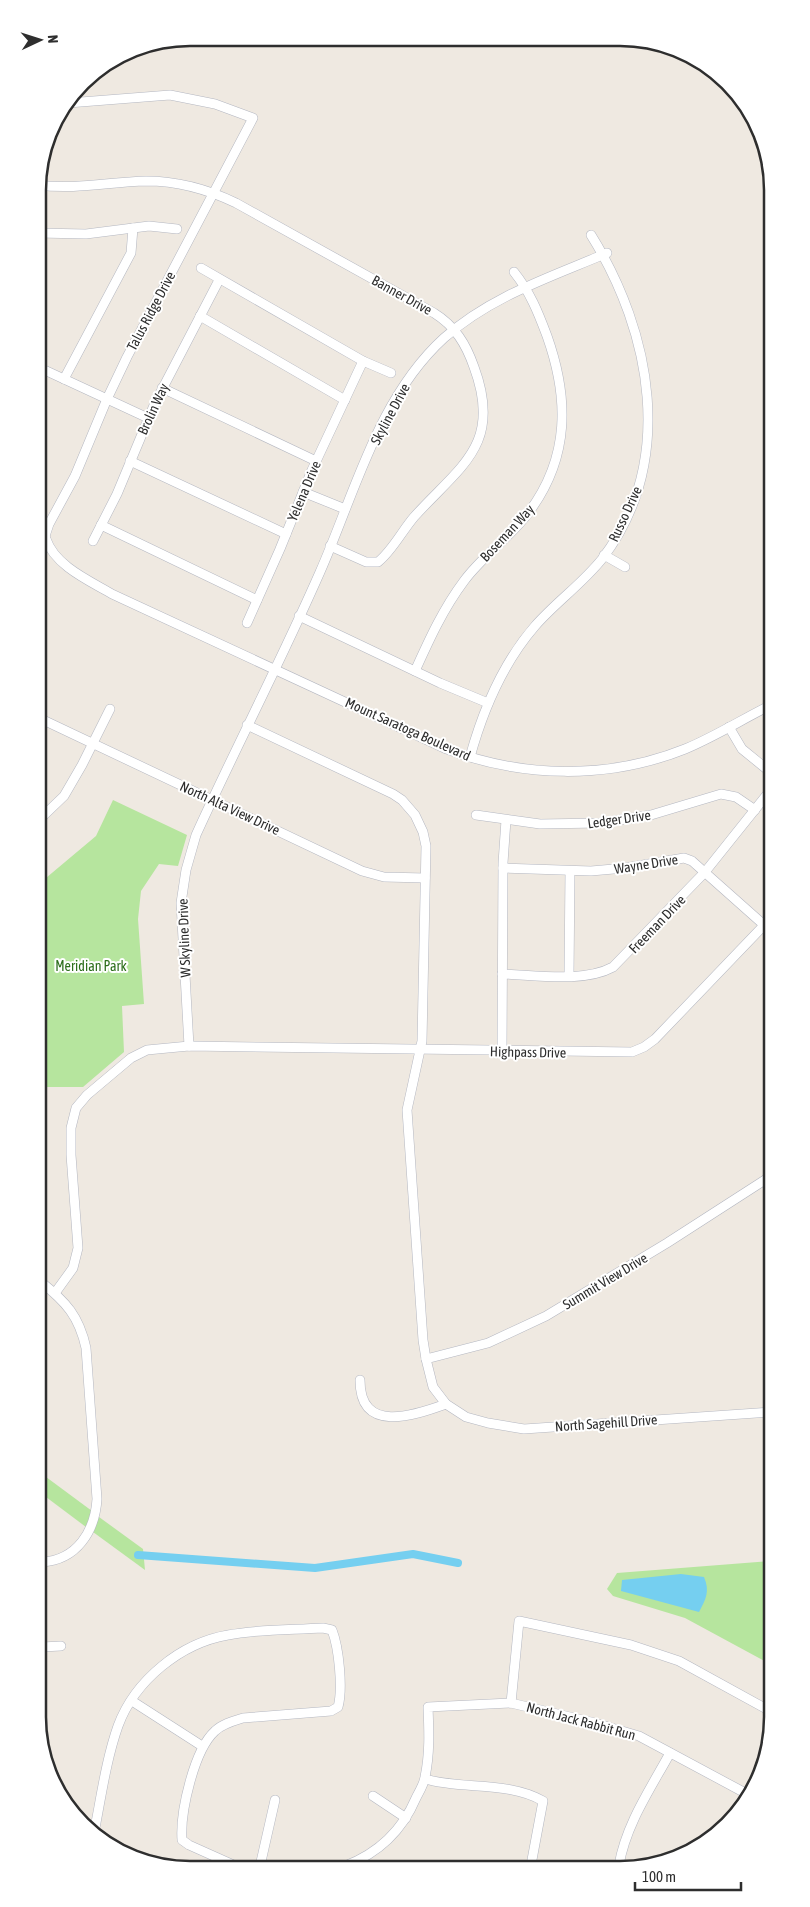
<svg xmlns="http://www.w3.org/2000/svg" width="810" height="1907" font-family="'Asap Condensed',sans-serif">
<style>
.green{fill:#b6e59e}
.water{fill:#75cff0}
.lines{fill:none;stroke-linecap:round;stroke-linejoin:round}
.canal{stroke:#75cff0;stroke-width:8}
.minor-casing{stroke:#b4b7c1;stroke-width:10}
.minor{stroke:#fff;stroke-width:9}
.labels{text-anchor:middle;dominant-baseline:central;stroke-width:4;stroke-linejoin:round;paint-order:stroke}
.street-label{font-size:14px;fill:#2e2e2e;stroke:#fff}
.park-label{font-size:14px;fill:#2c6e1b;stroke:#fff}
.rim{fill:none;stroke:#2e2e2e;stroke-width:2.5}
</style>
<rect width="100%" height="100%" fill="#efe9e1"/>
<g class="green">
<polygon points="113,800 187,835 178,866 159,864 141,891 138,919 144,1004 122,1006 124,1052 83,1087 41,1087 40,883 96,836"/>
<polygon points="42,1474 92,1511 86,1527 42,1494"/>
<polygon points="99,1517 143,1549 145,1570 93,1532"/>
<polygon points="772,1561 772,1665 685,1618 613,1596 607,1589 617,1573"/>
</g>
<path class="water" d="M681 1574 704 1577C710 1591 706 1599 699 1612L621 1591 622 1580Z"/>
<g class="lines">
<polyline class="canal" points="138,1555 315,1568 413,1554 458,1563"/>
<g class="minor-casing">
<g id="minor">
<path d="M38 185C75 190 109 182 146 181 178 181 207 189 236 203L434 313C455 326 466 344 474 367 503 445 460 466 414 517 402 531 392 551 378 562H366L330 546"/>
<polyline points="38,233 86,234 149,226 177,229"/>
<polyline points="201,268 363,361 391,373"/>
<polyline points="200,316 345,400"/>
<polyline points="38,367 148,418"/>
<polyline points="64,379 131,253 133,228"/>
<polyline points="162,388 316,461"/>
<polyline points="130,461 286,534"/>
<polyline points="303,492 345,509"/>
<polyline points="101,525 257,600"/>
<path d="M39 527C48 535 48 545 39 553"/>
<polyline points="45,536 49,524 75,476 107,399 127,357 253,118 215,104 170,95 68,103"/>
<path d="M46 539C55 566 90 581 112 594L444 748C520 778 608 780 685 749 714 737 741 720 769 706"/>
<polyline points="93,541 117,494 155,403 219,280"/>
<polyline points="604,555 625,567"/>
<polyline points="299,616 440,683 488,703"/>
<polyline points="247,623 280,549 312,470 363,361"/>
<path d="M415 671C429 640 443 609 464 581 483 555 510 538 529 512 570 457 569 398 547 336 538 312 530 292 514 272"/>
<polyline points="39,718 362,871 384,877 425,878"/>
<polyline points="247,725 393,794 402,800 415,815 423,832 426,846 422,1041 407,1110 423,1340 426,1359 433,1387 446,1404 466,1417 488,1423 524,1429 771,1412"/>
<polyline points="729,727 742,749 769,771"/>
<path d="M470 757C483 710 502 664 535 626 556 602 582 584 602 559 676 462 652 333 591 235"/>
<polyline points="476,815 540,824 600,823 651,815 721,794 736,797 755,810"/>
<polyline points="40,819 64,796 82,765 110,709"/>
<polyline points="503,868 591,871 625,868 684,858 692,861 764,925"/>
<path d="M502 974C535 975 584 983 613 967L705 872 769 792"/>
<polyline points="569,976 570,871"/>
<path d="M189 1046 181 903 186 870 196 835C236 747 281 661 320 572 355 493 378 398 444 338 491 296 551 277 607 253"/>
<polyline points="502,1051 503,863 506,820"/>
<path d="M41 1282C66 1302 79 1316 86 1348L97 1499C95 1531 77 1560 42 1562"/>
<polyline points="55,1293 73,1268 78,1248 71,1155 71,1128 76,1108 87,1095 131,1058 147,1050 189,1046 632,1052 644,1047 655,1039 770,919"/>
<polyline points="426,1359 488,1343 546,1316 667,1243 771,1176"/>
<path d="M360 1380C360 1434 413 1416 446 1404"/>
<polyline points="42,1647 61,1646"/>
<polyline points="132,1701 202,1746"/>
<polyline points="511,1703 519,1621 631,1645 679,1661 772,1712"/>
<path d="M425 1779C463 1790 509 1781 543 1801L531 1865"/>
<polyline points="373,1796 406,1818"/>
<polyline points="82,1825 95,1827"/>
<path d="M94 1833C101 1798 106 1760 118 1726 135 1680 181 1643 228 1635 259 1629 292 1630 323 1628L332 1630C339 1648 343 1689 338 1707L331 1711 243 1718C233 1721 222 1724 215 1731 194 1750 180 1812 182 1840L189 1845 236 1866"/>
<path d="M619 1865C626 1824 651 1788 670 1753"/>
<polyline points="260,1866 275,1800"/>
<path d="M345 1866C379 1853 402 1831 416 1798 419 1792 424 1784 425 1777 430 1753 429 1731 428 1707L511 1703 595 1723 639 1736 749 1795"/>
</g>
</g>
<use href="#minor" class="minor"/>
</g>
<g class="labels">
<g class="street-label">
<text transform="translate(402 295) rotate(29)">Banner Drive</text>
<text transform="translate(151 311) rotate(-62)">Talus Ridge Drive</text>
<text transform="translate(153 409) rotate(-65)">Brolin Way</text>
<text transform="translate(390 414) rotate(-62)">Skyline Drive</text>
<text transform="translate(304 491) rotate(-67)">Yelena Drive</text>
<text transform="translate(625 514) rotate(-65)">Russo Drive</text>
<text transform="translate(507 533) rotate(-47)">Boseman Way</text>
<text transform="translate(408 729) rotate(24)">Mount Saratoga Boulevard</text>
<text transform="translate(230 808) rotate(25)">North Alta View Drive</text>
<text transform="translate(619 819) rotate(-8)">Ledger Drive</text>
<text transform="translate(646 864) rotate(-9)">Wayne Drive</text>
<text transform="translate(657 924) rotate(-46)">Freeman Drive</text>
<text transform="translate(184 938) rotate(-92)">W Skyline Drive</text>
<text transform="translate(528 1052) rotate(1)">Highpass Drive</text>
<text transform="translate(605 1281) rotate(-31)">Summit View Drive</text>
<text transform="translate(606 1423) rotate(-4)">North Sagehill Drive</text>
<text transform="translate(581 1721) rotate(15)">North Jack Rabbit Run</text>
</g>
<g class="park-label">
<text x="91" y="966">Meridian Park</text>
</g>
</g>
<path d="M0 0H810V1907H0ZM190 46H620A144 144 0 0 1 764 190V1717A144 144 0 0 1 620 1861H190A144 144 0 0 1 46 1717V190A144 144 0 0 1 190 46Z" fill="#fff" fill-rule="evenodd"/>
<path class="rim" d="M190 46H620A144 144 0 0 1 764 190V1717A144 144 0 0 1 620 1861H190A144 144 0 0 1 46 1717V190A144 144 0 0 1 190 46Z"/>
<g transform="translate(40 40) rotate(86)" stroke="#ffffff" stroke-width="4" paint-order="stroke">
<path d="M0-4L9 19L0 12L-9 19Z" fill="#2e2e2e"/>
<text y="-8" font-size="14" font-weight="bold" text-anchor="middle" fill="#2e2e2e">N</text>
</g>
<path d="M635 1882v8h106v-8" fill="none" stroke="#2e2e2e" stroke-width="2.5"/>
<text x="642" y="1882" font-size="15" fill="#2e2e2e" stroke="#ffffff" stroke-width="4" paint-order="stroke">100 m</text>
</svg>
